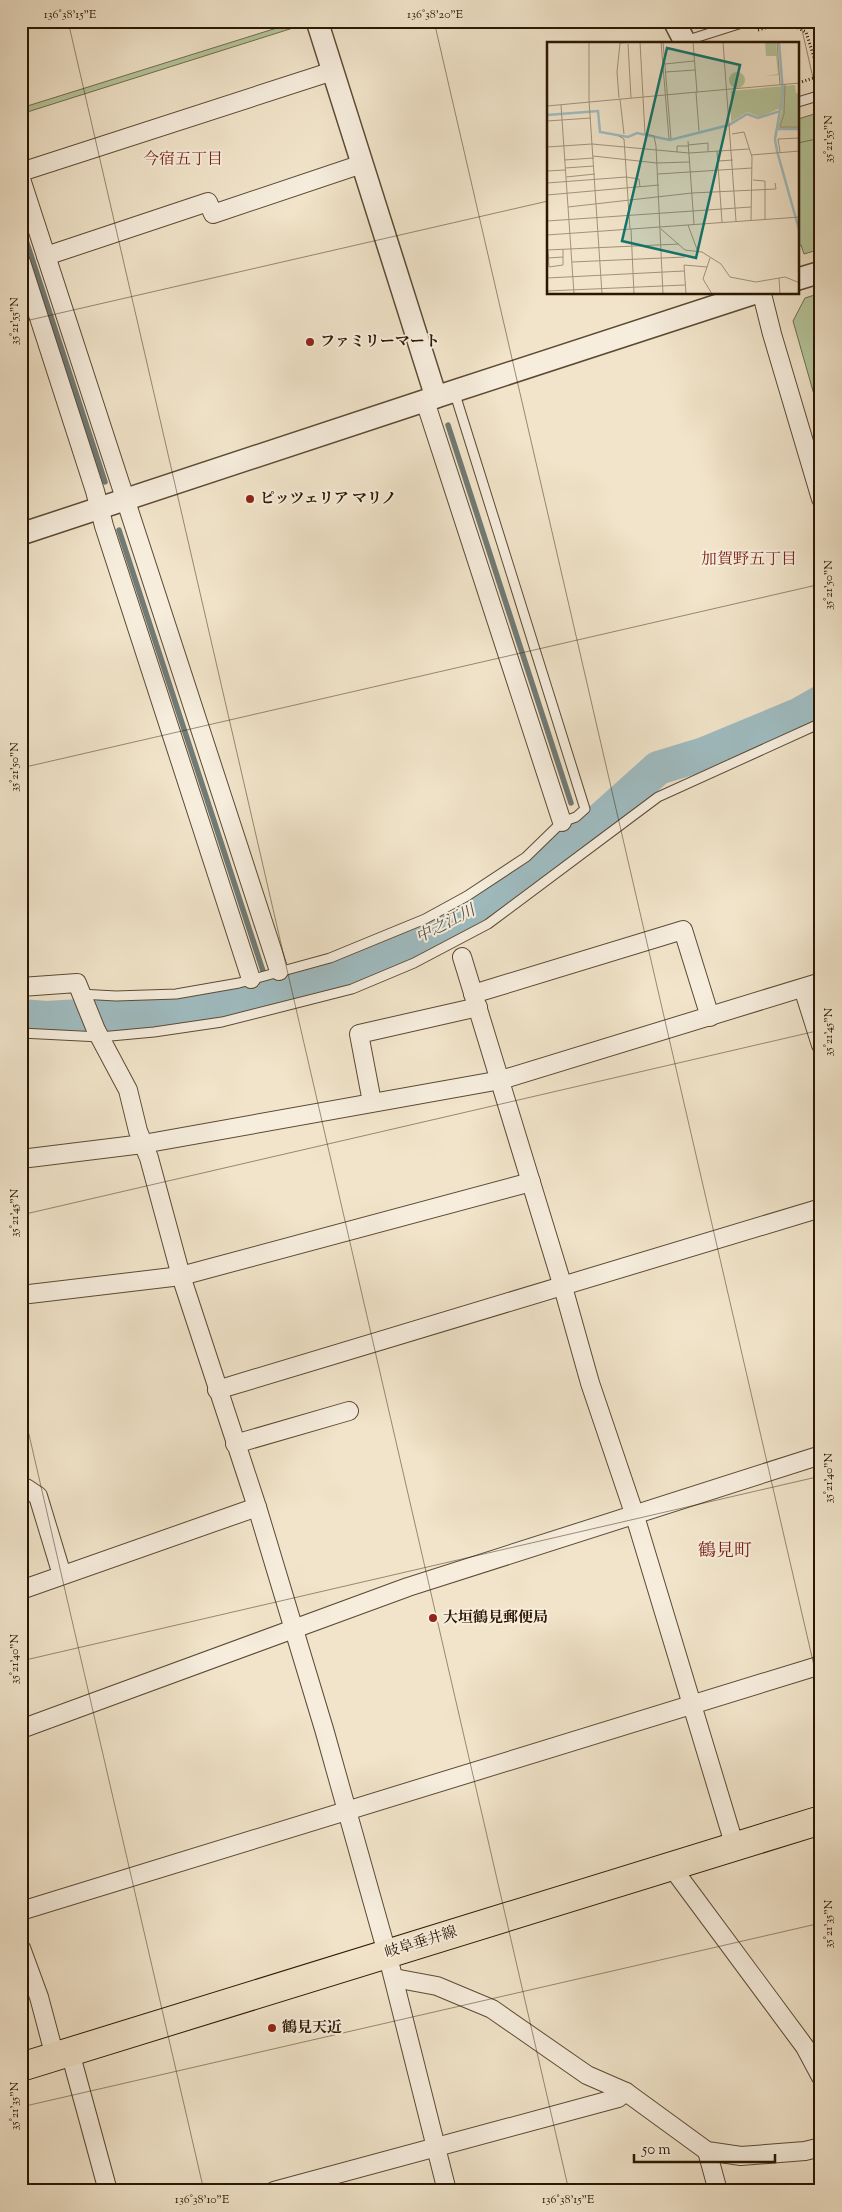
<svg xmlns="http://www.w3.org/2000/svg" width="842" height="2212" font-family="'Sorts Mill Goudy','Noto Serif JP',serif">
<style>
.green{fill:#b5c59b;stroke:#706e4e}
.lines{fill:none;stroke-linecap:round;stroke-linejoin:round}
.stream{stroke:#717a75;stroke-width:5.5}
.river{stroke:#9fbcc1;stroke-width:34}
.service-casing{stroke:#5c4a34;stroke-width:11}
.minor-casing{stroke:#5c4a34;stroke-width:20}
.tertiary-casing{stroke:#5c4a34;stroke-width:24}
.primary-casing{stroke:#2b1702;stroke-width:30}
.path{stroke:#2b1702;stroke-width:3;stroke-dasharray:1 2.5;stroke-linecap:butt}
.service{stroke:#f6eddd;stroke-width:9}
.minor{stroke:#f6eddd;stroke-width:18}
.tertiary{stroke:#f6eddd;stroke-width:21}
.primary{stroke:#f1e4ca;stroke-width:28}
.ticks{fill:none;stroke:#2b1702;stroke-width:1;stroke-opacity:0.45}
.poi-dot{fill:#8f2418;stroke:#f6eddd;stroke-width:2}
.labels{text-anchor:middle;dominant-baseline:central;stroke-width:4;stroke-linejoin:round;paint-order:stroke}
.poi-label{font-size:15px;font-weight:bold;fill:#2b1702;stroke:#f6eddd;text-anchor:start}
.street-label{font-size:15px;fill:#2b1702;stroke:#f6eddd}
.neighbourhood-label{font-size:16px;fill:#7a1f14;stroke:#f6eddd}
.water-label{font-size:16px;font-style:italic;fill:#545145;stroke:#f6eddd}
.quarter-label{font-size:18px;fill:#7a1f14;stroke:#f6eddd}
.inset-river{fill:none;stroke:#9fbcc1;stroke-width:2.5}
.inset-road{fill:none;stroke:#a2927a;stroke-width:1}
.view{fill:#0f766e;fill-opacity:0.15;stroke:#0f766e;stroke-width:2.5}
.inset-edge{fill:none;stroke:#2b1702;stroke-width:2.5}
.neatline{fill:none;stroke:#2b1702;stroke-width:2}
.ticks-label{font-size:12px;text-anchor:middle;fill:#2b1702}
</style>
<rect width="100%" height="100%" fill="#f1e4ca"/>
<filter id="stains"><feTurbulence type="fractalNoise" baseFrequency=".004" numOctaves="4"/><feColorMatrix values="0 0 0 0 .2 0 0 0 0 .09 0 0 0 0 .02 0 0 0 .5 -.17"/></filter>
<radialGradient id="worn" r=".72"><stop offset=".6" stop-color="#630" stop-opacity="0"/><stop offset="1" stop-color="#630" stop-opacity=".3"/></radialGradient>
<g class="green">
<polygon points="279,21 291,21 293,28 21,114 21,108 280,27"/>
<polygon points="821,112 821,249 804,254 801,245 798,246 798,119"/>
<polygon points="821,293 821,419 793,321 805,298"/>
</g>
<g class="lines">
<g class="stream">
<polyline points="21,225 105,482"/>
<polyline points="448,425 571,803"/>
<polyline points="119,530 263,971"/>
<polyline points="580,832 582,836"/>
</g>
<polyline class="river" points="21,1016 46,1018 184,1010 330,976 380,958 495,900 589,830 658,768 704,754 798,715 821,702"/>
<g class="service-casing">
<g id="service">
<polyline points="820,21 821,23"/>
<polyline points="685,41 748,21"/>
<polyline points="798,102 821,95"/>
<polyline points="80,994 116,996 176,994 239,983 330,958 425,919 467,896 526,857 562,822 576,817 585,809 454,391"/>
<polyline points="21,1033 100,1037 154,1032 222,1022 352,989 414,963 488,924 658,797 821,723"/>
</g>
</g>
<g class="minor-casing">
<g id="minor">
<polyline points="21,172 333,71"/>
<polyline points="21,179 279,971"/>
<polyline points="46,256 208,202 213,214 362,164"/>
<polyline points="21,262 95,491 104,526 251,979"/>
<polyline points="762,294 772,334 821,499"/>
<polyline points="425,401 562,822"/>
<polyline points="462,957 563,1287 590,1383 634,1513 735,1847"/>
<polyline points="21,987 77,983 96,1030 128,1090 138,1131 149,1158 181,1276 257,1507 324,1729 387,1953 447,2191"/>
<polyline points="803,988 821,1045"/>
<polyline points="473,994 683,930 710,1017"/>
<polyline points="372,1102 359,1034 478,1007"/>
<polyline points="21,1159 143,1144 501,1080 821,982"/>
<polyline points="21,1295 181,1276 531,1182"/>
<polyline points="217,1390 821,1208"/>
<polyline points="235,1444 349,1411"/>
<polyline points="21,1488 26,1488 38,1496 62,1575"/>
<polyline points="21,1590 257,1507"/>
<polyline points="21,1729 408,1587 821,1455"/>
<polyline points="676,1865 679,1877 805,2047 821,2077"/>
<polyline points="21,1911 821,1665"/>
<polyline points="21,1948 39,1997 55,2057"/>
<polyline points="394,1978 437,1986 492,2009 587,2075 626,2092 707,2151 741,2156 805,2151 821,2147"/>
<polyline points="70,2052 108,2191"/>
<polyline points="707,2151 718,2191"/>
<polyline points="274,2191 618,2098 626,2092"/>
</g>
</g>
<g class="tertiary-casing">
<g id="tertiary">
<polyline points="317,21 436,397 752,294"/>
<polyline points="674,21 686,44"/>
<polyline points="798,279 821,272"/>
<polyline points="21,534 436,397"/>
</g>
</g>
<g class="primary-casing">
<polyline id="primary" points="21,2067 821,1820"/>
</g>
<polyline class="path" points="758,30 786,22 806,32 820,76 798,83"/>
<use href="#service" class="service"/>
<use href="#minor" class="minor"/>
<use href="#tertiary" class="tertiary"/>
<use href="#primary" class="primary"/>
</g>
<path class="ticks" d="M68 21 569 2191M434 21 821 1696M800 21 821 113M798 143 821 138M21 322 548 201M21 768 821 584M21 1215 821 1030M21 1400 204 2191M21 1661 821 1476M21 2107 821 1923"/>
<g class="poi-dot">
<circle cx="310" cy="342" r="5"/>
<circle cx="250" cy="499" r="5"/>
<circle cx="433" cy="1618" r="5"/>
<circle cx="272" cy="2028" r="5"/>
</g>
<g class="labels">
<g class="poi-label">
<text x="320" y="342">ファミリーマート</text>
<text x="260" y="499">ピッツェリア マリノ</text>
<text x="443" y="1618">大垣鶴見郵便局</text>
<text x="282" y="2028">鶴見天近</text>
</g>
<g class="street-label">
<text transform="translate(421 1943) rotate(-17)">岐阜垂井線</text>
</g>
<g class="neighbourhood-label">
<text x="183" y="160">今宿五丁目</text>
<text x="749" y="560">加賀野五丁目</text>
</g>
<g class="water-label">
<text transform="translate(446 925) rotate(-27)">中之江川</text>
</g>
<g class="quarter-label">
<text x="725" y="1552">鶴見町</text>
</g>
</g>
<g transform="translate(547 42)">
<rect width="252" height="252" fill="#f1e4ca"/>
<path d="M218 0H229L232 33 218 34 231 32 229 14H219ZM182 38a8 8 0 1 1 16 0a8 8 0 1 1-16 0ZM248 43 249 51H252V86H231L235 68 231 67 213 75 200 70 184 80V49Z" fill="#b5c59b"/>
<path class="inset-river" d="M232 0 236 51 233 69M0 73 51 69 53 90 81 95 90 91 123 98 182 83 200 72 211 76 233 69 228 97 230 109 253 191M229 87H252"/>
<path class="inset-road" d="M42 0V58L55 252M93 0 98 92 107 94 109 104 116 252M114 0 122 97M116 0 124 97M146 0 150 50 253 41M176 0 189 179M230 0 233 43M81 2 84 56M118 22 147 19M119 30 148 28M238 42 237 72 233 85H253M149 50 152 89M72 56 70 30 73 1 91 0M73 57 77 92M14 63 27 252M0 64 150 50M0 79 44 76M185 92 197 90 205 115 204 178M72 94 77 97 83 187M141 99 147 182M141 103 161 101V109M0 105 45 102 142 111 202 107M170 109 175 180M130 110V104H141M233 110 231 97 253 96M204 113 253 109M46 114 110 121 142 120M17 118 47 116M171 119 186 118M18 126 47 124M0 129 18 128M111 132 205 126M19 135 48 132M206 138 218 139V177M0 141 79 135 92 137 93 145M0 153 112 143M21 165 145 151 229 147 228 141M0 179 204 165M141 183 151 210M84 187 87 252M114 187 138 208 155 210 174 222 183 235 209 240 238 235 253 241M0 193 253 175M0 208 132 202M1 208 2 225 16 223V207M1 216 16 215M163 216 156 237 165 252M25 220 138 215M0 236 137 229M232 236 233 252M0 249 138 243M139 252 137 223 160 225"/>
<path class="view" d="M120 6 193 23 149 216 75 199Z"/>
<rect width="252" height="252" class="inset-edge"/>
</g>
<rect width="842" height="2212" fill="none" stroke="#f1e4ca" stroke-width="55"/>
<path d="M634 2154v8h141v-8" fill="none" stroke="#2b1702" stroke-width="2.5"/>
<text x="642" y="2154" font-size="15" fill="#2b1702" stroke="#f6eddd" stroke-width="4" paint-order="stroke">50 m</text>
<rect x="28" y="28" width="786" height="2156" class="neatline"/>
<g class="ticks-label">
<text x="70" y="18">136°38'15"E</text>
<text x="435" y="18">136°38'20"E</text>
<text transform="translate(828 139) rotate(-90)" y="4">35°21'55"N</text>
<text transform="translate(14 321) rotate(-90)" y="4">35°21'55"N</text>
<text transform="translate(828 585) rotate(-90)" y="4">35°21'50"N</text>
<text transform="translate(14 767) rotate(-90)" y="4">35°21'50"N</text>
<text transform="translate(828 1032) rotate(-90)" y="4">35°21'45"N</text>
<text transform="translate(14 1213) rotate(-90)" y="4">35°21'45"N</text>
<text transform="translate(828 1478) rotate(-90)" y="4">35°21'40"N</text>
<text transform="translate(14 1659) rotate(-90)" y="4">35°21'40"N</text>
<text transform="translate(828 1924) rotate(-90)" y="4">35°21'35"N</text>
<text transform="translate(14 2106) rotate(-90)" y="4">35°21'35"N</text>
<text x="202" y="2203">136°38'10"E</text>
<text x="568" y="2203">136°38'15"E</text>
</g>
<rect width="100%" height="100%" filter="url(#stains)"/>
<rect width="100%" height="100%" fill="url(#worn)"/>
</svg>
